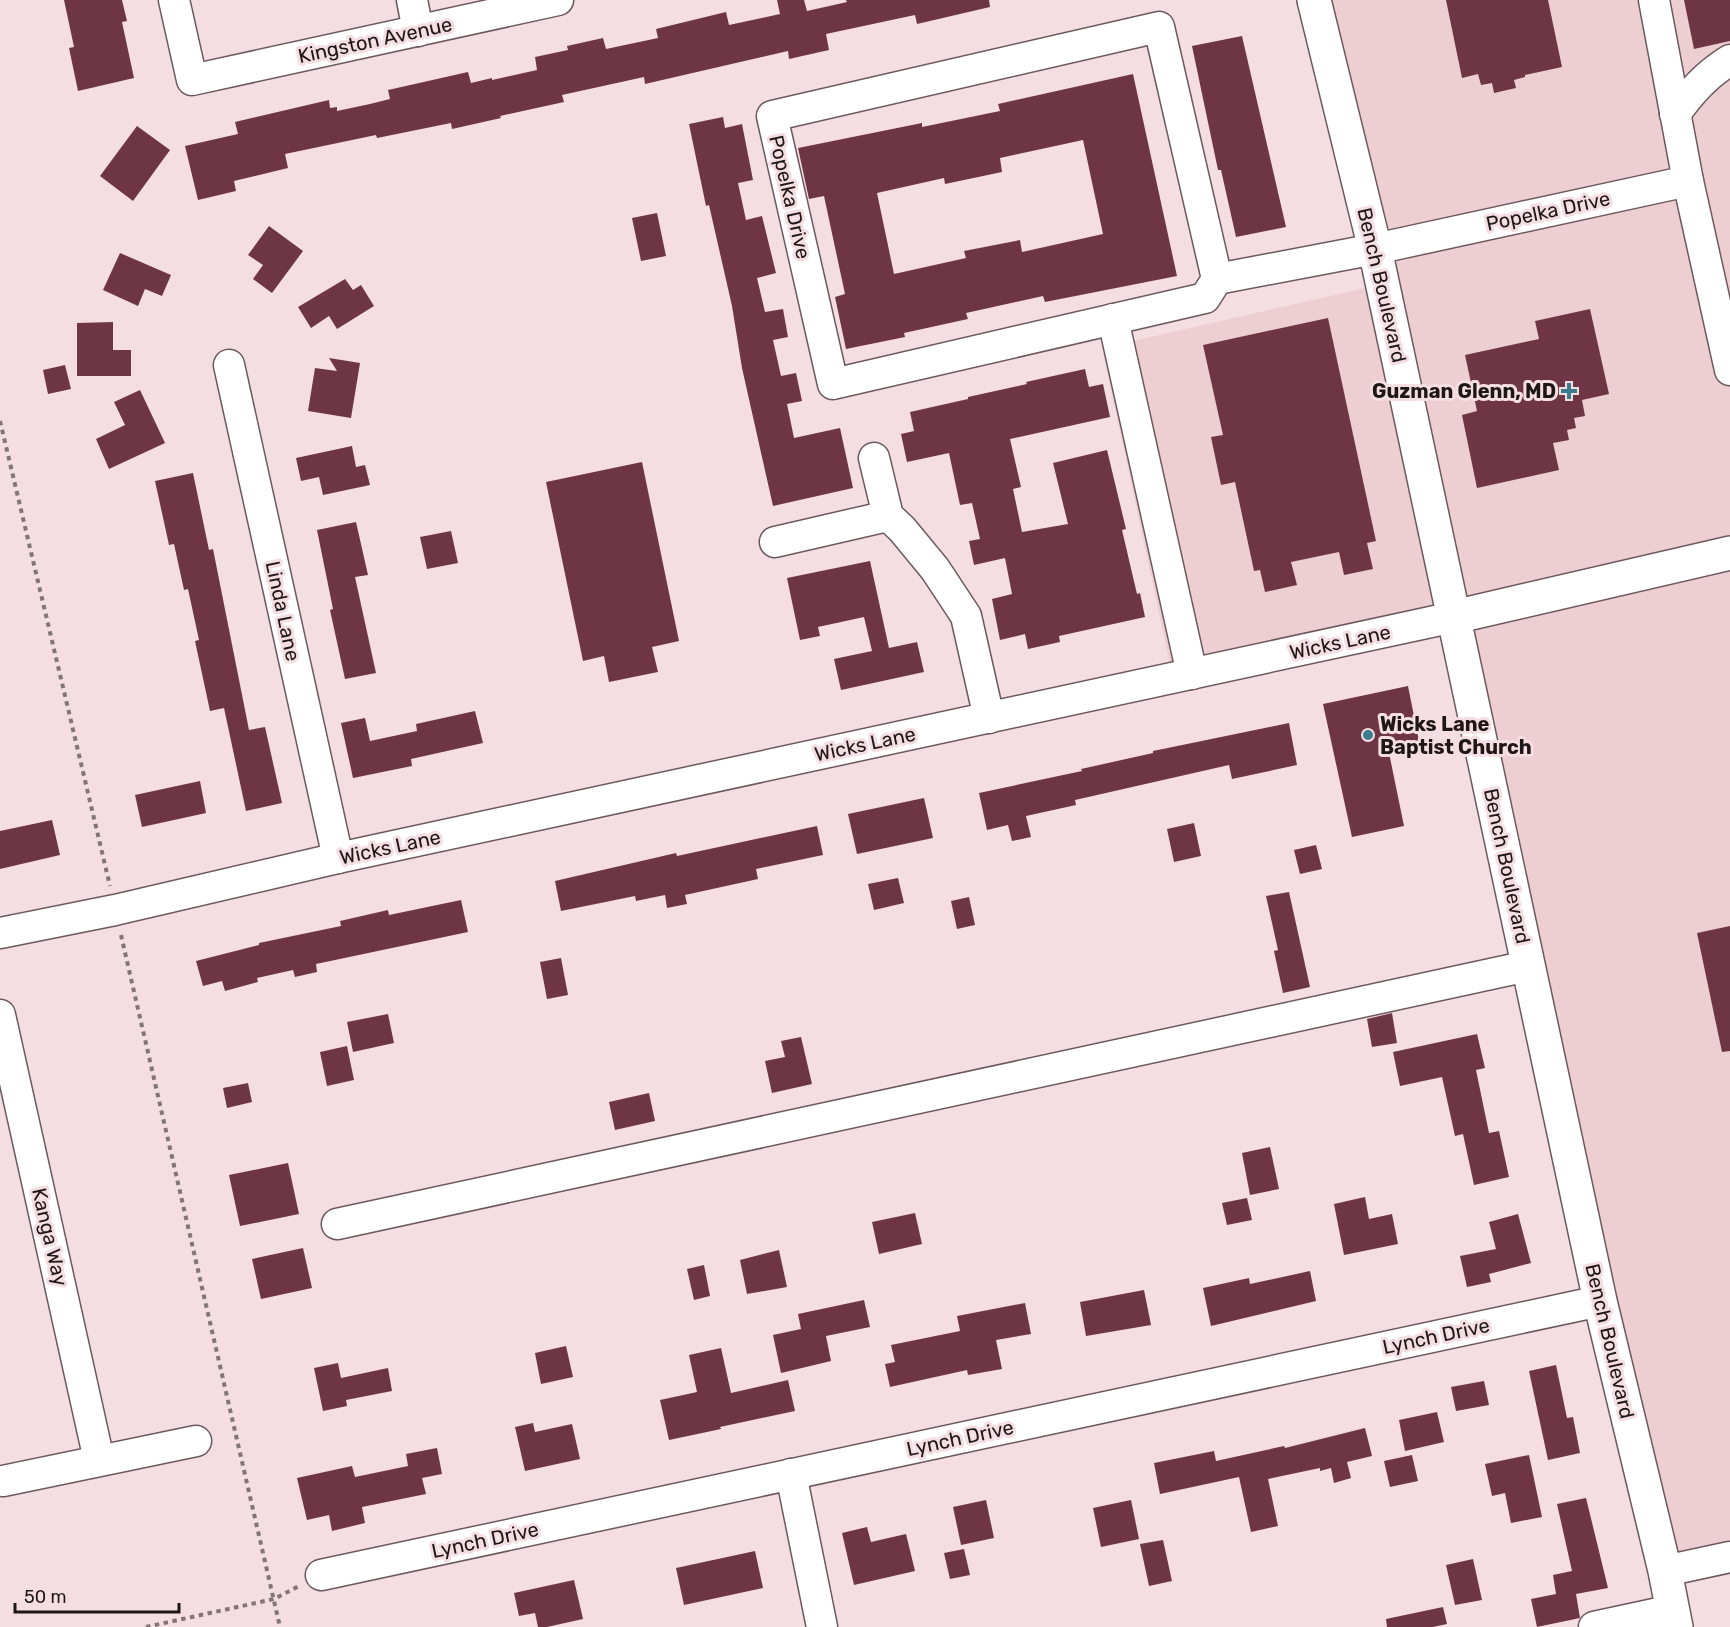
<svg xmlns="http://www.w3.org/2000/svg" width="1730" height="1627" font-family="Rubik,sans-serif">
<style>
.built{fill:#edced3}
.building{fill:#6e3644;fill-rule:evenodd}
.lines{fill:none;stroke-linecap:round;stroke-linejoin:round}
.minor-casing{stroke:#6c595d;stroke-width:33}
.major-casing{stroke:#6c595d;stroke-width:36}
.path{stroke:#837476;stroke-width:4;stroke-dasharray:4.5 4.5;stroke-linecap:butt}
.minor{stroke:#fff;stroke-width:30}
.major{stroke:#fff;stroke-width:33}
.poi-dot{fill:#3a7d8d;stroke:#f5dee2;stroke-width:2}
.labels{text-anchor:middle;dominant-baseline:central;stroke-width:6;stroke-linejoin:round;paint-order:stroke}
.street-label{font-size:20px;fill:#1e1617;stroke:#f5dee2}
.poi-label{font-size:20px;font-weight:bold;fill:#1e1617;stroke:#f5dee2;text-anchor:end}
</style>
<rect width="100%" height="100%" fill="#f5dee2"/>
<polygon class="built" points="1314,0 1730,0 1730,1557 1665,1571 1454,618 1173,678 1102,348 1383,284"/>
<g class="building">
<polygon points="64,0 122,0 127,21 122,22 134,78 78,91 69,48 74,47"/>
<polygon points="777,0 804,0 807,11 847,2 846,0 989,0 990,7 917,24 915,15 826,34 829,50 789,59 788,51 645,84 644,77 562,95 564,102 500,116 501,118 452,129 451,123 377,138 376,135 285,154 288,168 234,181 236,191 198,200 185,146 238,134 235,122 329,100 330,108 337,107 337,111 370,104 390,99 388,90 468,72 471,83 492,78 492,80 537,70 535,57 568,50 567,46 603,38 606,49 658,38 656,29 726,12 729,25 780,14"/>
<polygon points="1446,0 1548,0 1562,67 1525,75 1525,77 1514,80 1516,88 1494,93 1492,83 1481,85 1478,74 1462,78"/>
<polygon points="1684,0 1730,0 1730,41 1694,49"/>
<polygon points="1242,36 1286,227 1236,237 1221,170 1218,170 1192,46"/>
<path d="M1133 74 1177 276 1045 302 1043 296 966 313 968 319 904 333 905 337 846 349 835 297 845 294 824 196 809 199 798 148 922 123V127L1000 111 998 104ZM1083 140 1103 234 1022 252 1020 240 964 251 966 258 894 274 877 193 944 178 945 184 1002 172 1000 158Z"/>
<polygon points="723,117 725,128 742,124 753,180 738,183 746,220 762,216 776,273 757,278 765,312 783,309 788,337 773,340 781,376 796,373 802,401 787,404 794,438 840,428 853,488 773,506 742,368 732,306 709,205 706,206 689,124"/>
<polygon points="137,126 170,150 133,201 100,176"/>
<polygon points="657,213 666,256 641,261 632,218"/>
<polygon points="269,226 303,251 272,293 253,279 263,265 248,255"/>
<polygon points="120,253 171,275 162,296 145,289 138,306 103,290"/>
<polygon points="345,279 353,290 361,285 374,306 337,329 329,316 311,328 298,307"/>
<polygon points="1590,309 1609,394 1582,400 1585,416 1574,418 1576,428 1567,430 1569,440 1553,443 1559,470 1477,488 1462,415 1477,411 1465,355 1539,339 1535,321"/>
<polygon points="1328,318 1376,541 1367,543 1373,569 1344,575 1339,552 1291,562 1297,585 1265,592 1260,570 1254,571 1235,482 1221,485 1211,437 1223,435 1203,345"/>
<polygon points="113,322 113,350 131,350 131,376 77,376 77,323"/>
<polygon points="329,358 360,363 351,418 308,411 315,368 337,371"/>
<polygon points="65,365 71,389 48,394 43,370"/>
<polygon points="1085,369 1089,387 1103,384 1110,417 1010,439 1021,487 1013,489 1022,532 1068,524 1053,463 1107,450 1126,529 1122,530 1137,594 1140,593 1145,617 1059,636 1060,642 1028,649 1025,634 1000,640 992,599 1012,594 1005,558 974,565 969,541 980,539 972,503 960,505 949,453 907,462 901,434 914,431 910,412 968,399 968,397 1027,384 1026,382"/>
<polygon points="140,390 165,443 109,469 96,439 125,425 114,402"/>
<polygon points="352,446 356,467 365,465 370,485 323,495 319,477 301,481 296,458"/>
<polygon points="642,462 679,641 652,647 658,672 609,682 604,656 583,661 546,482"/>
<polygon points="193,473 209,550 213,549 249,730 265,727 282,803 246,811 224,708 210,711 195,641 199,640 188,589 184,590 174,544 169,545 155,481"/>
<polygon points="356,522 368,575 355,577 376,673 345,679 330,610 333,609 317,530"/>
<polygon points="451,531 458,563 427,569 420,537"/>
<polygon points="870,561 889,648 917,642 924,672 841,690 834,659 872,651 864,617 818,627 820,636 800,640 787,578"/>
<polygon points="1408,686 1419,741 1388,748 1404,826 1352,837 1323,704"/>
<polygon points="475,711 483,743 411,759 412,766 353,778 341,723 365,718 370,741 417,731 416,724"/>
<polygon points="1289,723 1297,765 1232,779 1229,765 1075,800 1076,805 1026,816 1031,837 1012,841 1008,825 987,830 979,793 1082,771 1081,769 1153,753 1153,751"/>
<polygon points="200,781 206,813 142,827 135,795"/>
<polygon points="924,798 933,838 857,854 848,814"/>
<polygon points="52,820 60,855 0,869 0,831"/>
<polygon points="1194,823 1201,856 1174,862 1167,829"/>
<polygon points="817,826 823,855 756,869 758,879 685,895 687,904 667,908 665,895 636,901 635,896 561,911 555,881 676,853 677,856"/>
<polygon points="1316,845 1322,869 1300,874 1294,850"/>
<polygon points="898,878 904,903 874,910 868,884"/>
<polygon points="1289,892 1310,987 1283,993 1274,951 1278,950 1266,896"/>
<polygon points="969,897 975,925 957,929 951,901"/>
<polygon points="461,900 468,932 316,964 317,972 295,977 293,970 257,978 258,982 225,991 222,981 203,986 196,961 259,945 259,943 341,926 340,921 388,910 389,915"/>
<polygon points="1730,926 1730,1051 1722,1052 1697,933"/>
<polygon points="561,958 568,995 547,999 540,962"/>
<polygon points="1392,1013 1397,1043 1372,1047 1367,1019"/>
<polygon points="388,1014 394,1043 353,1052 347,1022"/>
<polygon points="1477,1034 1485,1068 1476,1070 1489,1133 1499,1131 1509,1177 1474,1185 1463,1134 1455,1136 1442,1077 1400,1086 1393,1052"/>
<polygon points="801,1037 812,1084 772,1093 765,1061 785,1057 781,1041"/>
<polygon points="347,1046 354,1080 327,1086 320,1052"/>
<polygon points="248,1083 252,1102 227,1108 223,1088"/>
<polygon points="649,1093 655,1121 615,1130 609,1102"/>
<polygon points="1270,1147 1279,1189 1250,1195 1242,1153"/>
<polygon points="288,1163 299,1214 240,1226 229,1175"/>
<polygon points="1365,1197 1369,1219 1392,1214 1398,1244 1344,1255 1334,1204"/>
<polygon points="1247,1198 1252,1220 1227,1225 1222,1203"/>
<polygon points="915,1213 922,1244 879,1254 872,1222"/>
<polygon points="1518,1214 1531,1263 1489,1274 1491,1282 1467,1287 1460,1256 1496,1249 1489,1222"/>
<polygon points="303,1248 312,1288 261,1299 252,1259"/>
<polygon points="779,1250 787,1287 747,1294 740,1260"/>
<polygon points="704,1265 710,1296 694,1300 687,1269"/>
<polygon points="1310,1271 1316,1301 1211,1326 1203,1288 1249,1278 1250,1284"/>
<polygon points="1144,1290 1151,1325 1086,1336 1080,1302"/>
<polygon points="864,1300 870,1327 826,1336 831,1361 781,1373 773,1335 801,1329 798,1314"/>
<polygon points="1025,1303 1031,1334 996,1340 1002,1369 968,1375 967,1370 890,1387 885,1364 895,1362 891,1345 960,1331 957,1316"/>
<polygon points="566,1346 573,1377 541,1384 535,1353"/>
<polygon points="721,1348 731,1393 788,1380 795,1411 720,1427 721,1429 669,1440 660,1400 697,1392 689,1355"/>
<polygon points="338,1363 341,1378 388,1368 392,1391 346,1400 347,1406 323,1411 314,1368"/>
<polygon points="1556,1365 1567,1418 1573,1417 1580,1453 1548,1460 1529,1371"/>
<polygon points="1484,1381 1489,1405 1456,1411 1451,1387"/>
<polygon points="1437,1412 1444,1442 1405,1451 1399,1420"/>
<polygon points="533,1423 535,1432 572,1424 580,1459 525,1471 515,1427"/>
<polygon points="1365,1428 1372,1456 1347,1462 1351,1478 1334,1483 1331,1468 1320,1471 1320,1468 1268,1479 1278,1526 1251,1532 1239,1477 1160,1494 1154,1463 1214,1451 1216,1461 1284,1446 1285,1448"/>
<polygon points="437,1448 442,1474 422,1478 426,1494 362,1507 365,1523 332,1531 329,1515 307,1520 297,1478 352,1466 355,1477 408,1466 406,1454"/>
<polygon points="1412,1455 1418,1481 1390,1487 1384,1461"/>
<polygon points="1529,1455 1542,1517 1511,1523 1505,1493 1492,1496 1485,1464"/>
<polygon points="1586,1498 1608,1588 1576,1594 1580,1618 1537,1627 1531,1599 1556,1594 1553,1575 1572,1571 1557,1504"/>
<polygon points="986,1500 994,1538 961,1545 953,1507"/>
<polygon points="1131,1500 1139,1539 1101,1547 1093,1508"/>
<polygon points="867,1527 871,1542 906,1534 915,1571 854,1585 842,1533"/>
<polygon points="1163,1540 1172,1581 1149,1586 1140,1544"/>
<polygon points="964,1549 970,1575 950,1579 944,1553"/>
<polygon points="755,1551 763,1588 684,1605 676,1568"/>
<polygon points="1473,1559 1482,1600 1455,1605 1446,1565"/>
<polygon points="574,1580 583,1619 547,1627 538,1627 535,1613 519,1616 514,1593"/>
<polygon points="1443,1607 1447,1624 1433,1627 1387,1627 1386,1619"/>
</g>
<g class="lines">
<g class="minor-casing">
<g id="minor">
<polyline points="174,0 192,80 558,0"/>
<polyline points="412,0 418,31"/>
<polyline points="1654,0 1688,181 1730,370"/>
<path d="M1675 114C1692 91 1706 75 1730 60"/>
<polyline points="1217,279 1159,27 772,116 833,384 1205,298 1217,279 1375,249 1688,181"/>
<polyline points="1113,319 1192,674"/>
<polyline points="229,365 338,858"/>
<polyline points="874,458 888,516 902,529 935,569 966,616 989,718"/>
<polyline points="775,542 888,516"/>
<polyline points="0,933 115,910 338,858 1454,617"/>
<polyline points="0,1015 99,1460"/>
<polyline points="337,1224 1528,966"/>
<polyline points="791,1474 822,1627"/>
<polyline points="3,1481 196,1441"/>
<polyline points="1665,1571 1730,1557"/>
<polyline points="321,1575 1600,1301"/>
<polyline points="1594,1627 1673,1610"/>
</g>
</g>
<g class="major-casing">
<g id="major">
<polyline points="1314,0 1375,249 1600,1301 1665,1571 1676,1627"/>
<polyline points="1454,617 1730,553"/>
</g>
</g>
<g class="path">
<polyline points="0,421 110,886"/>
<polyline points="121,935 280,1627"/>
<polyline points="146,1627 274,1599 299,1586"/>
</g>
<use href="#minor" class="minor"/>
<use href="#major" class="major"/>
</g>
<g class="poi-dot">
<path d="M1566 382h6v6h6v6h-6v6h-6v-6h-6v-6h6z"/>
<circle cx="1368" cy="735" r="6"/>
</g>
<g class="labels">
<g class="street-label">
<text transform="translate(375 40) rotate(-12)">Kingston Avenue</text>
<text transform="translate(790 197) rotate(77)">Popelka Drive</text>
<text transform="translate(1548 211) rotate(-12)">Popelka Drive</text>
<text transform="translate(1382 285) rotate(77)">Bench Boulevard</text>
<text transform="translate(283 611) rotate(78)">Linda Lane</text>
<text transform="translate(1340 642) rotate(-12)">Wicks Lane</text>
<text transform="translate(865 744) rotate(-12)">Wicks Lane</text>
<text transform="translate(390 847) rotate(-12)">Wicks Lane</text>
<text transform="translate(1507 866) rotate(78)">Bench Boulevard</text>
<text transform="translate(50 1237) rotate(77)">Kanga Way</text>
<text transform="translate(1436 1336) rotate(-12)">Lynch Drive</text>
<text transform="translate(1610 1341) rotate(77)">Bench Boulevard</text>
<text transform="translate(960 1438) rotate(-12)">Lynch Drive</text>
<text transform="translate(485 1540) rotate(-12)">Lynch Drive</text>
</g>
<g class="poi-label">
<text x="1556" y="391">Guzman Glenn, MD</text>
<text x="1380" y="724" text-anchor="start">Wicks Lane<tspan x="1380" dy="23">Baptist Church</tspan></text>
</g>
</g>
<path d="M15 1603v9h164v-9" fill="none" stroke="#1e1617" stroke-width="3"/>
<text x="24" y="1603" font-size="18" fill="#1e1617" stroke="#f5dee2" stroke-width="4.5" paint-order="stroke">50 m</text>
</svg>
